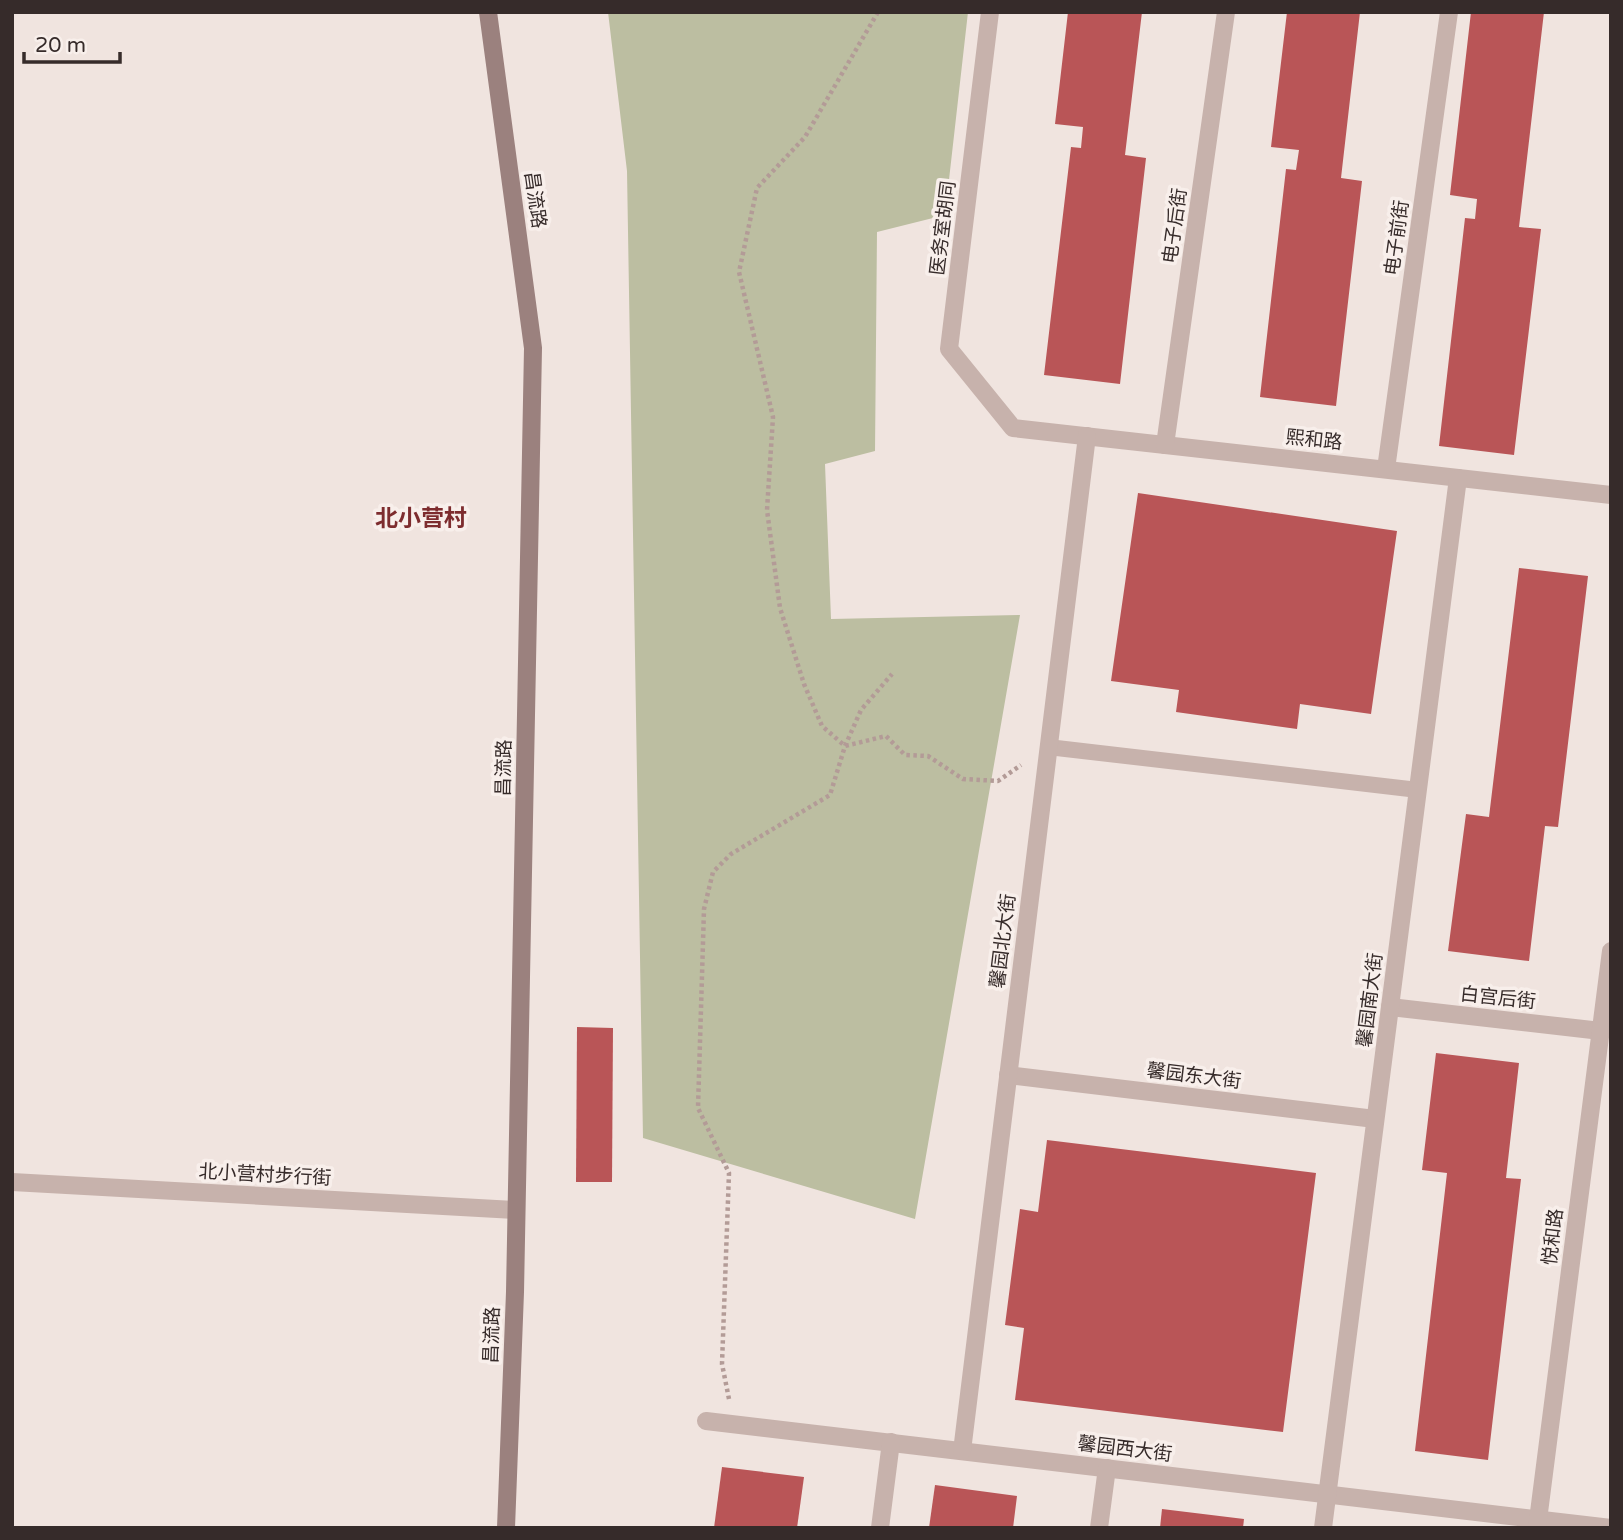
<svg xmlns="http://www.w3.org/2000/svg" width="1623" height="1540" font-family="'Varela Round','Noto Sans SC',sans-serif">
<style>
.green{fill:#bcbea1}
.building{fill:#b95557}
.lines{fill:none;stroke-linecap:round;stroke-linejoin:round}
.path{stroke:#b39b97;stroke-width:4.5;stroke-dasharray:3.5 3.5;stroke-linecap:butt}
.service{stroke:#c7b2ac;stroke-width:16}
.minor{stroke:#c7b2ac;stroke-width:18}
.secondary{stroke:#9b817e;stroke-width:18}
.labels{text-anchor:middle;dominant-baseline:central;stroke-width:7;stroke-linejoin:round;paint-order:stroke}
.street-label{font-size:19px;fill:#362b2a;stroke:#f8efeb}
.quarter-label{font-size:23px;font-weight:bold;fill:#7d2c2e;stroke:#f8efeb}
</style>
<rect width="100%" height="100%" fill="#f0e4df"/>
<polygon class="green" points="608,12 968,12 945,215 877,232 875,451 825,464 831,619 1020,615 915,1219 643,1138 627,171"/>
<g class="building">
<polygon points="1068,12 1142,12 1125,155 1146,158 1120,384 1044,375 1071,147 1081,148 1083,127 1055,124"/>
<polygon points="1287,12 1360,12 1341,178 1362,181 1336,406 1260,397 1286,169 1296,170 1299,150 1271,147"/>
<polygon points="1471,12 1544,12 1519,227 1541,229 1514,455 1439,446 1465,218 1475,219 1477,199 1450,195"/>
<polygon points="1138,493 1397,531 1371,714 1300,704 1297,729 1176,712 1179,690 1111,681"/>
<polygon points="1519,568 1588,576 1558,827 1545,826 1529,961 1448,951 1466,814 1489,817"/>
<polygon points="577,1027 613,1028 612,1182 576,1182"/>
<polygon points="1436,1053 1519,1063 1506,1178 1521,1179 1488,1460 1415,1451 1447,1173 1422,1170"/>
<polygon points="1047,1140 1316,1173 1283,1432 1015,1400 1024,1328 1005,1325 1020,1209 1038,1212"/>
<polygon points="722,1467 804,1477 797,1528 714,1528"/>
<polygon points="935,1485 1017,1496 1013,1528 929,1528"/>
<polygon points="1162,1509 1244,1519 1243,1528 1160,1528"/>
</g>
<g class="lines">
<g class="path">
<polyline points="878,12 805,137 757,188 739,272 773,417 767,510 780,608 804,684 822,726 845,746 886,736 905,755 928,756 963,779 998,781 1021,765"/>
<polyline points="729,1399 722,1364 729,1173 698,1108 704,909 713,872 731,854 830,795 845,746 861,710 892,674"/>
</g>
<polyline class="service" points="1048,747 1418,790"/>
<g class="minor">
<polyline points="990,12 949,349 1013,428 1611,495"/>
<polyline points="1165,445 1226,12"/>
<polyline points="1386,469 1449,12"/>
<polyline points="1390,1007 1601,1031"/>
<polyline points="1008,1075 1375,1119"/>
<polyline points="12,1182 516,1210"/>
<polyline points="706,1421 1611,1528"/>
<polyline points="962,1451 1087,436"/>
<polyline points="880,1528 891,1442"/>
<polyline points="1099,1528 1107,1468"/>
<polyline points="1323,1528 1458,478"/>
<polyline points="1537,1528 1611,951"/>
</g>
<polyline class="secondary" points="488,12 533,348 515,1292 506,1528"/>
</g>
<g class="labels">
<g class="street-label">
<text transform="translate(535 200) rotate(82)">昌流路</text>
<text transform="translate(1175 226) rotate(-82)">电子后街</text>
<text transform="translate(943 228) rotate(-83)">医务室胡同</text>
<text transform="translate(1397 238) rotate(-82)">电子前街</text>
<text transform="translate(1314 440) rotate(6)">熙和路</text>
<text transform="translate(504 768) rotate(-89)">昌流路</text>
<text transform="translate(1003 941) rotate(-83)">馨园北大街</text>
<text transform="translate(1498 998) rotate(6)">白宫后街</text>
<text transform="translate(1370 1000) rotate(-83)">馨园南大街</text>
<text transform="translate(1194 1076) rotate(7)">馨园东大街</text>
<text transform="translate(265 1175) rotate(3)">北小营村步行街</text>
<text transform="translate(1553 1237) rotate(-83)">悦和路</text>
<text transform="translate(492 1335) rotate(-88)">昌流路</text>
<text transform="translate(1125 1449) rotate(7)">馨园西大街</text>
</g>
<g class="quarter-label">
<text x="421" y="519">北小营村</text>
</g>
</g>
<rect width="1623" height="1540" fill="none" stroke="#362b2a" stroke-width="28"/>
<path d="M24 52v10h96v-10" fill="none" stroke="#362b2a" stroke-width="3.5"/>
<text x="35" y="52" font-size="21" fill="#362b2a" stroke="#f8efeb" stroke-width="5" paint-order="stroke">20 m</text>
</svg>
